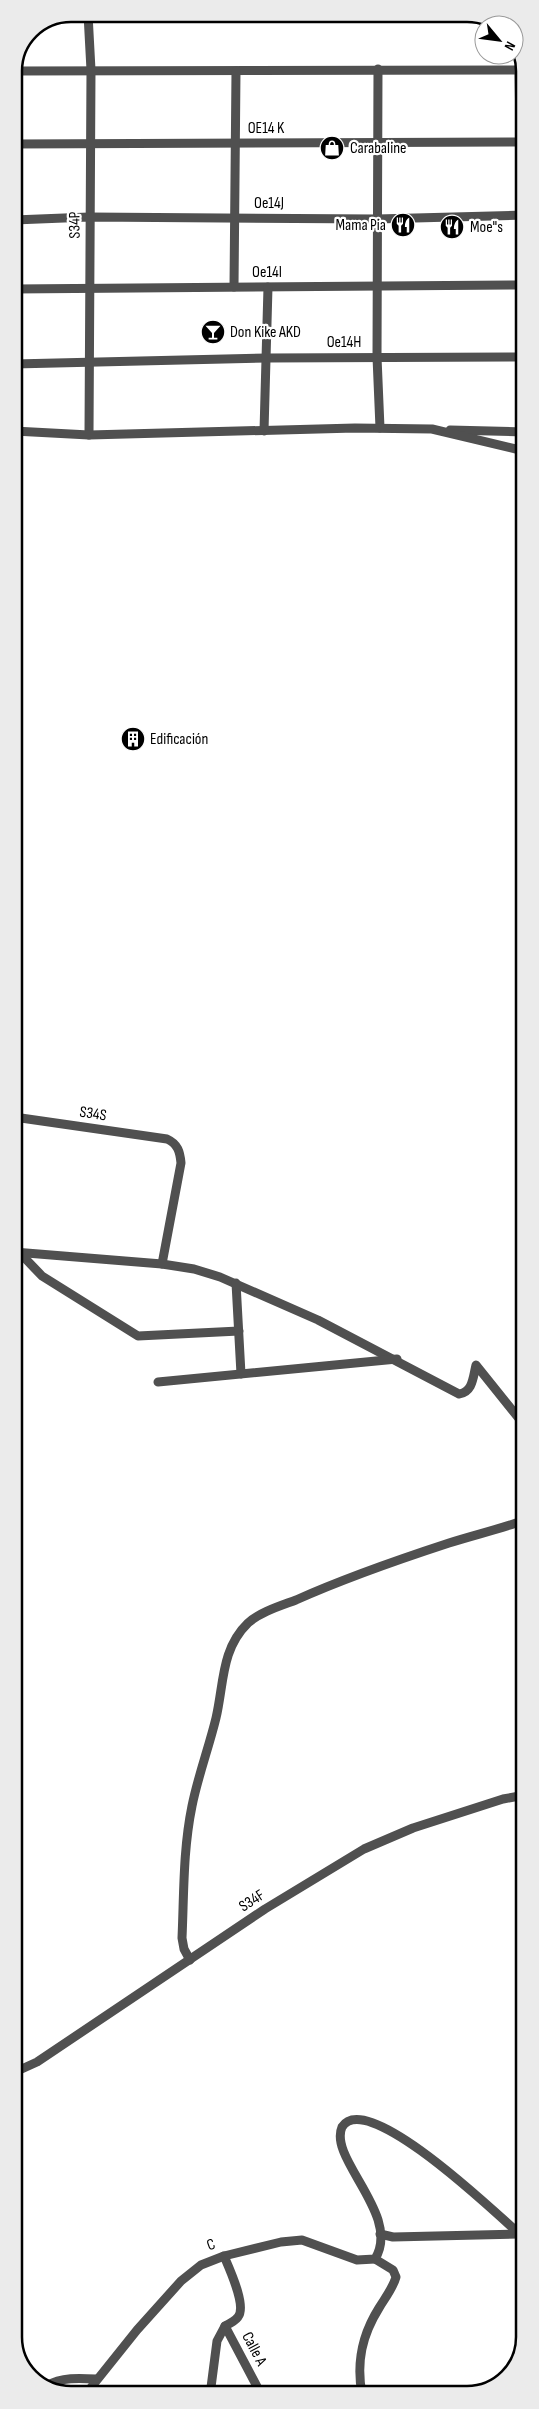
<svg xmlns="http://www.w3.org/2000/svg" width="539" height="2409" font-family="'Sofia Sans Condensed',sans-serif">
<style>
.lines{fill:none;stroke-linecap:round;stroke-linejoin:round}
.street{stroke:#505050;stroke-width:9}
.labels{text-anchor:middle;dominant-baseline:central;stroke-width:4.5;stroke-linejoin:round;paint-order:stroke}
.street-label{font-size:16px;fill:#000;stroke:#fff}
.poi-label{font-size:16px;fill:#000;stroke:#fff;text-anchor:start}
.rim{fill:none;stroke:#000;stroke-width:2.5}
</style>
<rect width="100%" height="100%" fill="#fff"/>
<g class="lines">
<g class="street">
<polyline points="88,14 91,70 89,435"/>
<polyline points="378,69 377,357 380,428"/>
<polyline points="519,70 524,357 522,432"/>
<polyline points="14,71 524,70"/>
<polyline points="14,144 519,142"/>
<polyline points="14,220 89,217 377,219 524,215"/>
<polyline points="234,287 236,71"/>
<polyline points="14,289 521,285"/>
<polyline points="14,364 267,358 524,357"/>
<polyline points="450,430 524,432"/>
<polyline points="14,431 89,435 355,428 432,429 524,451"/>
<polyline points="264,431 268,287"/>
<path d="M14 1117 167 1139C178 1144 180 1152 181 1163L162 1264"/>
<path d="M14 1252 162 1264 194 1269 220 1277 318 1320 459 1394C473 1392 473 1377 476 1365L525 1426"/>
<polyline points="20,1253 42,1276 138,1336 239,1331"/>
<polyline points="236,1283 241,1374"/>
<polyline points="158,1382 397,1359"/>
<path d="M190 1960 184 1949 182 1938C184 1893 183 1850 192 1806 198 1776 209 1747 216 1718 224 1684 221 1649 248 1623 260 1612 280 1606 296 1600 345 1578 397 1560 449 1543 474 1535 500 1529 525 1520"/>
<polyline points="15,2072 37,2062 265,1909 364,1849 413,1828 503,1799 525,1795"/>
<polyline points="380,2234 393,2237 520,2234"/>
<path d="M224 2256C229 2268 247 2306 238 2317 235 2321 229 2324 225 2326"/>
<path d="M46 2386C62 2377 79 2378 96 2379"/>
<path d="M362 2394C356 2362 362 2335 379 2308 385 2298 393 2288 396 2277L393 2270 375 2259"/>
<path d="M85 2395 137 2330 181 2281 201 2265 224 2256 281 2242 302 2240 357 2260 375 2259C402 2215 328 2159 342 2127 367 2087 503 2220 525 2239"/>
<polyline points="210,2395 217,2341 225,2326 261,2394"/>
</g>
</g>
<defs>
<g id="shop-disc" transform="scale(1.25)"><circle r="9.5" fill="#000" stroke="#fff"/><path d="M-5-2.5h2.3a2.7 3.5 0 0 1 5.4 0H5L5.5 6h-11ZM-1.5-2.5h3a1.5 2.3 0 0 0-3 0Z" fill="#fff"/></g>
<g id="restaurant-disc" transform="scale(1.25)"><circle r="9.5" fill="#000" stroke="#fff"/><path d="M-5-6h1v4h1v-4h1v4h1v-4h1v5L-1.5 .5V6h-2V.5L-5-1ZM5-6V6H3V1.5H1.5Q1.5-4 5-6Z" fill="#fff"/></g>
<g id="bar-disc" transform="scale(1.25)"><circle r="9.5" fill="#000" stroke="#fff"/><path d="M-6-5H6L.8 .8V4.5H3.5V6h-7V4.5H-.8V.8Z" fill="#fff"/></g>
<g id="building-disc" transform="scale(1.25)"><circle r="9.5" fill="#000" stroke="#fff"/><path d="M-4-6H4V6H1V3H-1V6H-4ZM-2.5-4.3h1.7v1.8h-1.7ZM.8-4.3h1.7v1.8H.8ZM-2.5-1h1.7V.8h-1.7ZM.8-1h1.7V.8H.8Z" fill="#fff"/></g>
</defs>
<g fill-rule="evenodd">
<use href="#shop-disc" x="332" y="148"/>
<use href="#restaurant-disc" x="403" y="225"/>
<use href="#restaurant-disc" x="452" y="227"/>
<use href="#bar-disc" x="213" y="332"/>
<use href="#building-disc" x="133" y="739"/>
</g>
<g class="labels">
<g class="street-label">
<text x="266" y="128">OE14 K</text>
<text x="269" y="203">Oe14J</text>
<text transform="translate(75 225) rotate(-91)">S34P</text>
<text x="267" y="272">Oe14I</text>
<text x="344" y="342">Oe14H</text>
<text transform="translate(93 1114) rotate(8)">S34S</text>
<text transform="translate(252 1901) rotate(-33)">S34F</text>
<text transform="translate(211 2245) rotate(-20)">C</text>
<text transform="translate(254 2349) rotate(62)">Calle A</text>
</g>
<g class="poi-label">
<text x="350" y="148">Carabaline</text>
<text x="386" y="225" text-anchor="end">Mama Pia</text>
<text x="470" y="227">Moe"s</text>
<text x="230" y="332">Don Kike AKD</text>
<text x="150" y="739">Edificación</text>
</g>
</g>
<path d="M0 0H539V2409H0ZM71 22H467A49 49 0 0 1 516 71V2337A49 49 0 0 1 467 2386H71A49 49 0 0 1 22 2337V71A49 49 0 0 1 71 22Z" fill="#ebebeb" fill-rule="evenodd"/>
<path class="rim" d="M71 22H467A49 49 0 0 1 516 71V2337A49 49 0 0 1 467 2386H71A49 49 0 0 1 22 2337V71A49 49 0 0 1 71 22Z"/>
<g transform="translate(499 40) rotate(119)"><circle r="24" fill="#ffffff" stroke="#999999"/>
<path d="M0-4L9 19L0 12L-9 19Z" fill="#000000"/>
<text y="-8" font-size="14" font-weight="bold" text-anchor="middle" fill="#000000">N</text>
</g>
</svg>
